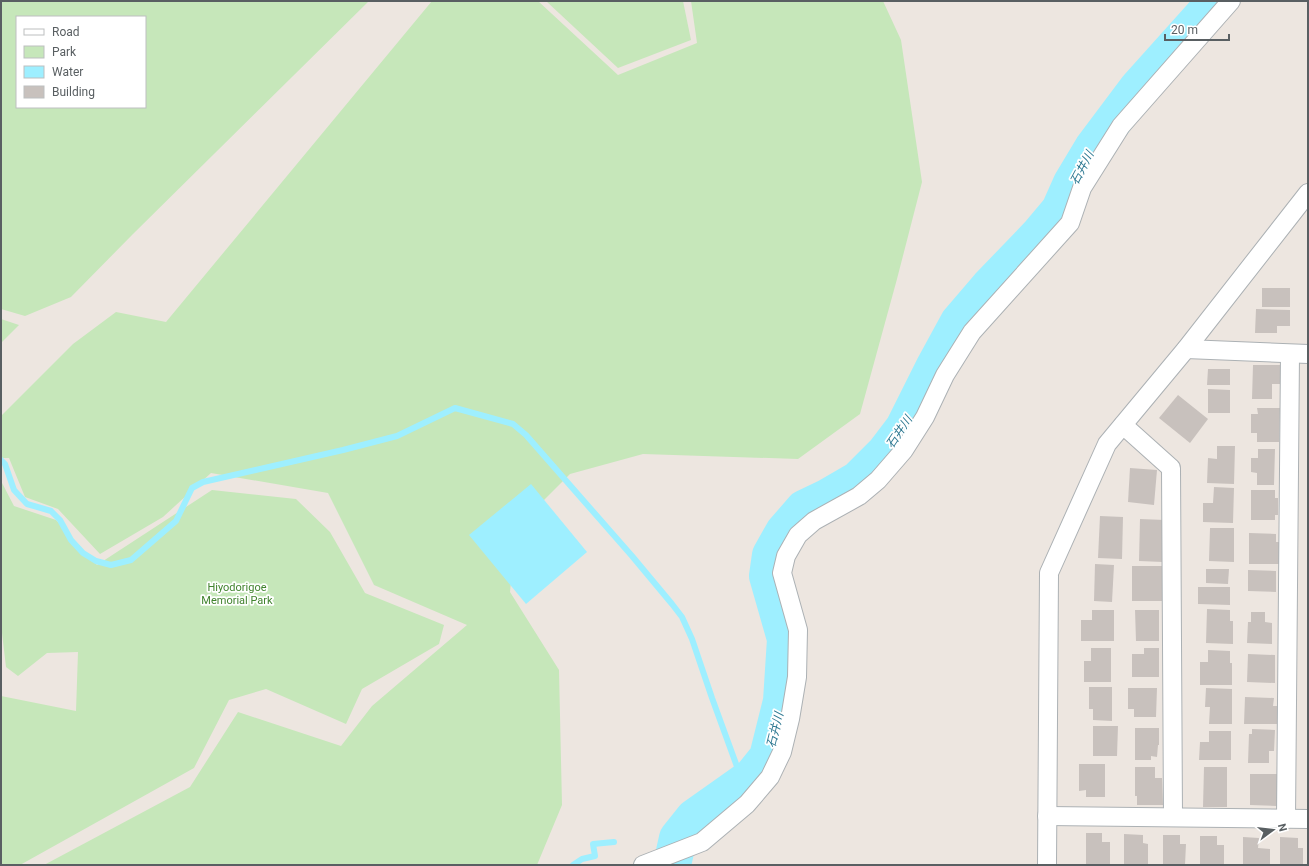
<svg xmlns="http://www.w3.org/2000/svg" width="1309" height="866" font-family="Roboto,'Noto Sans JP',sans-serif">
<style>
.green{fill:#c6e7ba;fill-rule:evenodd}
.water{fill:#9eefff}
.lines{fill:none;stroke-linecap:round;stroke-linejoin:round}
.stream{stroke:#9eefff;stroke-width:6}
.river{stroke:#9eefff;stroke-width:38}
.building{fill:#c8c1bd}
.street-casing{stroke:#acb1b4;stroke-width:20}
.street{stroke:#fff;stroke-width:18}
.labels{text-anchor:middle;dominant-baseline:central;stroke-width:3.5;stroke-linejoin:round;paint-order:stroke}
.park-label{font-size:11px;fill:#41832e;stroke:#fff}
.water-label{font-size:12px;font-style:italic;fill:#2e7992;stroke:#fff}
</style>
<rect width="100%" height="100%" fill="#ede6e0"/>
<g class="green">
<path d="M1 1H369L133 234 71 297 25 316 1 309ZM17 17H145V107H17Z"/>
<polygon points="432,1 538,1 618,75 697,43 691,1 883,1 901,40 922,182 897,279 860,414 798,459 643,454 570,474 516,528 510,592 559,670 562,805 537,865 44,865 190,787 238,712 341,746 372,706 467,625 374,585 328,493 211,473 163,517 100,554 58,509 25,497 9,458 1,458 1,416 73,344 116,312 166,322"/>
<polygon points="546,1 683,1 691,40 618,68"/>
<polygon points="1,319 19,325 1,343"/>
<polygon points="1,481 14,506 56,520 97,565 212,490 296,499 330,532 365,593 444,625 439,644 362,689 346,724 266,689 229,700 194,768 20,865 1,865 1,696 76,711 78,652 47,653 18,676 6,667 2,633 1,631"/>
</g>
<polygon class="water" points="531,484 587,552 526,604 469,535"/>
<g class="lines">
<g class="stream">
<polyline points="1,460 5,464 14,490 27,504 51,511 60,520 71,540 83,553 96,561 111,565 131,560 176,521 192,488 203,482 343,450 397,436 455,408 513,424 526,435 632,556 672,604 682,617 692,639 712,698 743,783"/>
<polyline points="573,865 582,859 595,856 593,844 614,842"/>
</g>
<polyline class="river" points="672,865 678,838 694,818 752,777 768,757 782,701 786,639 768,576 771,555 784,532 804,509 827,498 858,480 885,453 904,428 935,366 959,322 989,287 1039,235 1060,210 1072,183 1093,148 1138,88 1216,1"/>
</g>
<g class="building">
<rect x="1262" y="288" width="28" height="19"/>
<polygon points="1256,309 1290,310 1290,326 1277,326 1277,333 1255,333"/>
<polygon points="1253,365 1282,365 1282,384 1272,384 1272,399 1252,399"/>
<polygon points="1208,369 1230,369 1230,385 1207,385"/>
<polygon points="1208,389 1230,390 1230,413 1208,413"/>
<polygon points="1178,395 1208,419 1190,443 1159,418"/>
<polygon points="1257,408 1280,408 1279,442 1257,442 1257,433 1251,433 1251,414 1258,414"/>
<polygon points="1217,446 1235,446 1234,484 1207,483 1208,458 1217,459"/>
<polygon points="1258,449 1275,449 1274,485 1257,485 1257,473 1251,472 1251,458 1258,458"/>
<polygon points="1130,468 1157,470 1154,505 1128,502"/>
<polygon points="1214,487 1234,488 1233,523 1203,522 1203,503 1213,503"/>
<polygon points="1251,490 1275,490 1275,498 1278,498 1278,515 1275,515 1275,520 1251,520"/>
<polygon points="1100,516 1123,517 1122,559 1098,558"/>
<polygon points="1140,519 1165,520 1163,562 1139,561"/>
<polygon points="1210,528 1234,528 1234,562 1209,561"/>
<polygon points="1249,533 1276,534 1276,542 1281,542 1281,564 1249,564"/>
<polygon points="1095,564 1114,565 1112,602 1094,601"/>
<rect x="1132" y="566" width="32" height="35"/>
<polygon points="1206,569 1229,569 1228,584 1206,583"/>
<polygon points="1248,570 1276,571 1276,592 1248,591"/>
<polygon points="1198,587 1230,587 1230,605 1198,604"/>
<polygon points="1207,609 1230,610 1230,621 1233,621 1233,644 1206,643"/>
<polygon points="1092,610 1114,610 1114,641 1081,641 1081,620 1092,620"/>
<polygon points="1135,610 1159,610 1159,641 1136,641"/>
<polygon points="1251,612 1265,612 1265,622 1272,623 1272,644 1247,643 1248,622 1251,622"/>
<polygon points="1091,648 1111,648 1111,682 1084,682 1084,661 1091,661"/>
<polygon points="1144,648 1159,648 1159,677 1132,677 1132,654 1144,654"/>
<polygon points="1208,650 1230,651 1230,663 1232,663 1232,685 1200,685 1200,662 1208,662"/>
<polygon points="1248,654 1275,655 1275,683 1247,682"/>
<polygon points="1089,687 1112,687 1112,721 1093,720 1093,709 1089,709"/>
<polygon points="1128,688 1157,688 1156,717 1134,717 1134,709 1128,709"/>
<polygon points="1206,688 1232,689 1232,724 1209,724 1210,707 1205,707"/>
<polygon points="1245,697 1274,698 1273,706 1277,706 1277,724 1244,724"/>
<polygon points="1093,726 1118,726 1117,756 1093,756"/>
<polygon points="1135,728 1159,728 1159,745 1158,745 1157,757 1151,756 1151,760 1135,760"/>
<polygon points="1252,729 1275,730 1274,751 1269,751 1269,763 1248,763 1249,734 1252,734"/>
<polygon points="1209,731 1231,731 1231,760 1199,760 1200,742 1209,742"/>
<polygon points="1079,764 1105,764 1105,797 1086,797 1086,790 1079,791"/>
<polygon points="1135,767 1155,767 1155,778 1162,778 1163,805 1137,805 1137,796 1135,796"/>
<polygon points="1204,767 1227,767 1227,807 1203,807"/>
<polygon points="1250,774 1277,774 1277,806 1250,805"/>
<polygon points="1086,833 1102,833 1102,842 1110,842 1110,865 1086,865"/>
<polygon points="1124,834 1143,835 1143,843 1148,844 1148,865 1124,865"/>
<polygon points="1163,835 1180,835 1180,844 1186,844 1185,865 1163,865"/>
<polygon points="1200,836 1217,836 1217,845 1224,845 1224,865 1200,865"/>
<polygon points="1243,837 1259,838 1258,848 1270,849 1270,865 1243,865"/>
<polygon points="1280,837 1298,838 1298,848 1303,848 1303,865 1280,865"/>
</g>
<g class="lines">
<g class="street-casing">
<g id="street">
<polyline points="1186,349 1308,354"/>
<polyline points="1123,425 1171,468 1173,817"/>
<polyline points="1047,816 1308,819"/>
<polyline points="1286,819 1290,354"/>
<polyline points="643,865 702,842 747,804 770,777 782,752 790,719 797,677 798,630 782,573 786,556 798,535 814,521 859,496 878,480 904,450 925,417 945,375 972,332 1070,223 1082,188 1121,126 1231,1"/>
<polyline points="1047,865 1049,573 1107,444 1186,349 1308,193"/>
</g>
</g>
<use href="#street" class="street"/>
</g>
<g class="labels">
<g class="park-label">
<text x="237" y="587">Hiyodorigoe<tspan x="237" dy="13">Memorial Park</tspan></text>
</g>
<g class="water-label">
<text transform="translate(1082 168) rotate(-62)">石井川</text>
<text transform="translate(899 432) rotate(-56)">石井川</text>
<text transform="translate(775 730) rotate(-76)">石井川</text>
</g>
</g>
<rect width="1309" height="866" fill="none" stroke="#595f62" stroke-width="4"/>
<rect x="16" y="16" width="130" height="92" fill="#ffffff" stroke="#bdbfc0"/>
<rect x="24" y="29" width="20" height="6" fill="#ffffff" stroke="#bdbfc0"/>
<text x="52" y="36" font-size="12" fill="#595f62">Road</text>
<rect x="24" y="46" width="20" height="12" fill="#c6e7ba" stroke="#bdbfc0"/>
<text x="52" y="56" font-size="12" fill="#595f62">Park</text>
<rect x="24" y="66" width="20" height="12" fill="#9eefff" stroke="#bdbfc0"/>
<text x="52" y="76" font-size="12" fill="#595f62">Water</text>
<rect x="24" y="86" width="20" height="12" fill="#c8c1bd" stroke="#bdbfc0"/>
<text x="52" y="96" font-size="12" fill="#595f62">Building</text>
<g transform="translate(1273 830) rotate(75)" stroke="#ffffff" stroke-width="3" paint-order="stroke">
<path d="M0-3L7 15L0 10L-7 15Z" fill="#595f62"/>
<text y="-6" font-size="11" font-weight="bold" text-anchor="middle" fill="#595f62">N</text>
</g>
<path d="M1165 34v6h64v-6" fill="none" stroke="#595f62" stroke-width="2"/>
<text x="1171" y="34" font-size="12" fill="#595f62" stroke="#ffffff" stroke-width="3" paint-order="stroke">20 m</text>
</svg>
